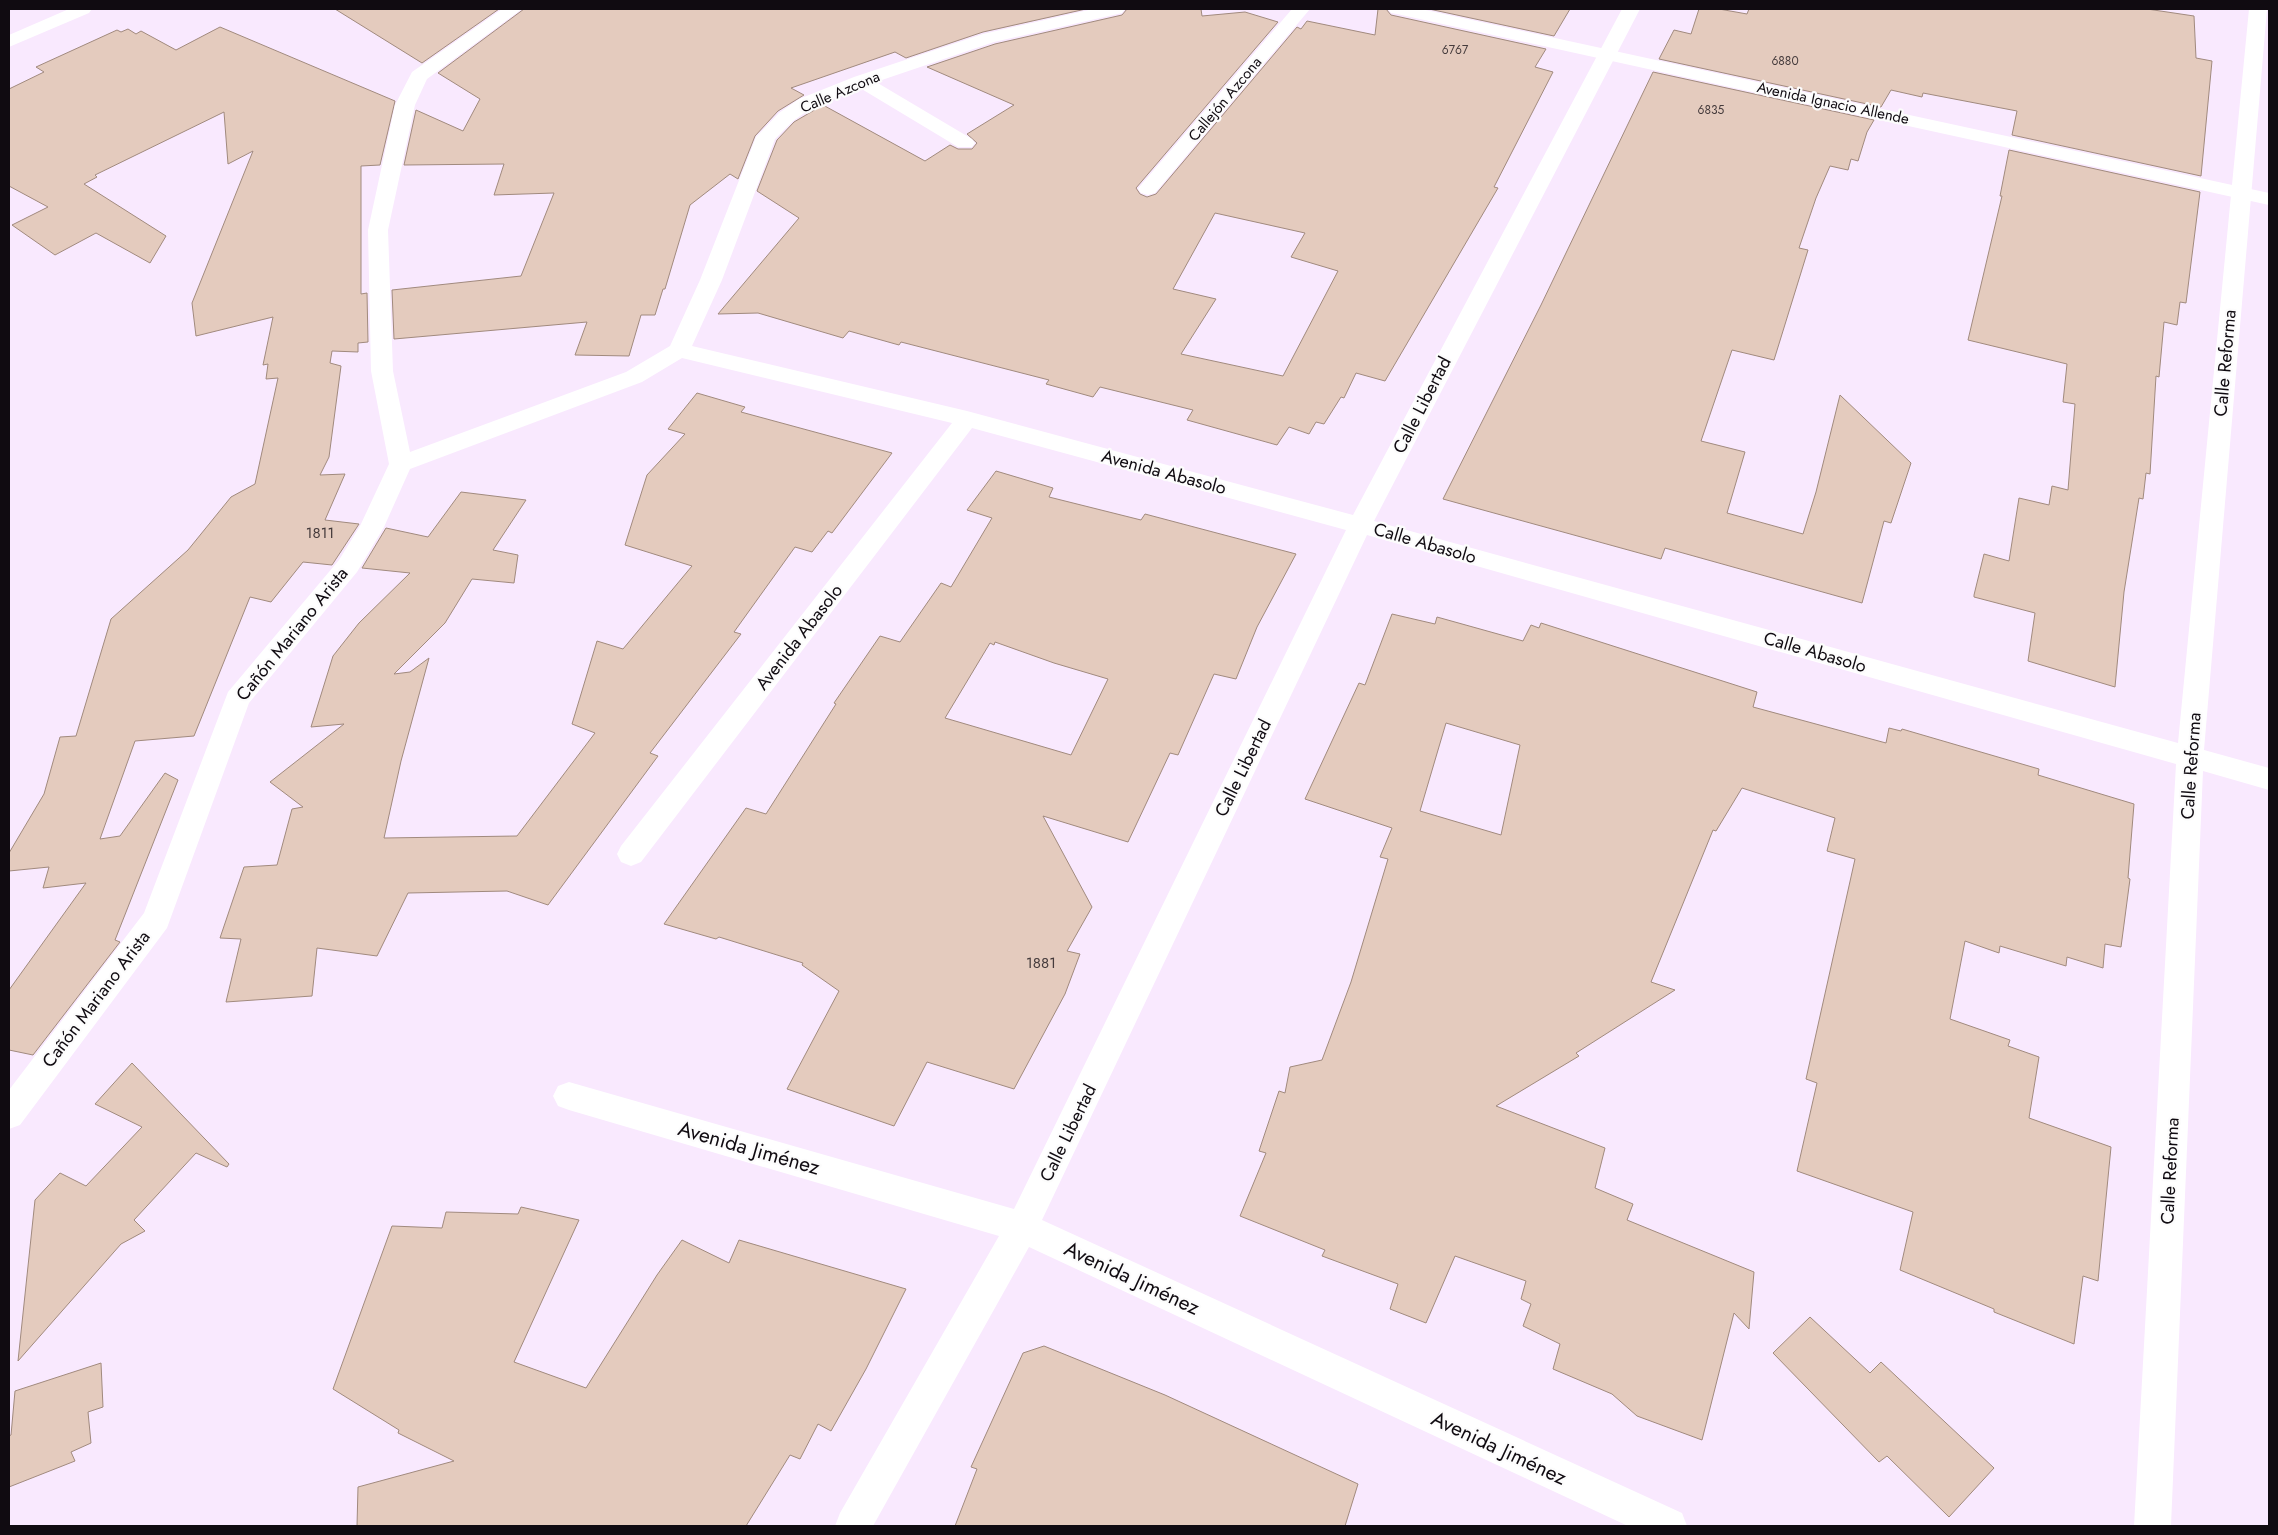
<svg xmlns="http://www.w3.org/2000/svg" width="2278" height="1535" font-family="Jost,sans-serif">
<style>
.building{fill:#e4cbbe;stroke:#a18a7e;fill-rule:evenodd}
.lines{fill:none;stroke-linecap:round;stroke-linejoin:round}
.minor{fill:#fff;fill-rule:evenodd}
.major{fill:#fff;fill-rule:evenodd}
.labels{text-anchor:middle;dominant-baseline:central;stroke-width:4.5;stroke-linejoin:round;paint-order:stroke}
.far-number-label{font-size:12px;fill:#453b3c}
.far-street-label{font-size:15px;fill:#100b11;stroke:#fcfcfc}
.number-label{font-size:15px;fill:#453b3c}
.street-label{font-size:18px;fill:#100b11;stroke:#fcfcfc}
.near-street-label{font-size:21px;fill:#100b11;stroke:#fcfcfc}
</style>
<rect width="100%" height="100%" fill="#f9e9fe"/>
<g class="building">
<polygon points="335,9 499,9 422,63"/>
<polygon points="524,9 1086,9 983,32 906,58 895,52 791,88 804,95 778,111 755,136 738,179 730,174 690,205 665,289 663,289 655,315 641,315 629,356 575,355 587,322 394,339 392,290 521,276 554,193 494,195 504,164 404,165 416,110 463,131 480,99 438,73"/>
<path d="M1127 9H1201L1202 16 1245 12 1278 22 1136 188 1140 194 1147 197 1156 194 1297 27 1301 29 1307 21 1375 35 1378 9H1386L1391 15 1546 49 1535 67 1553 72 1494 187 1498 188 1385 381 1356 373 1344 398 1341 397 1324 424 1316 422 1309 434 1289 427 1277 445 1187 420 1193 410 1100 387 1093 397 1046 384 1049 380 901 342 899 345 849 331 843 338 758 313 718 314 799 218 757 191 777 140 794 122 823 105 925 161 950 145 958 149H972L977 143 967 134 1014 105 927 67 995 44 1122 15ZM1215 213 1305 233 1291 257 1338 271 1283 376 1181 354 1216 299 1173 289Z"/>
<polygon points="1429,9 1570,9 1554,36"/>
<polygon points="1699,9 1719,9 1747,14 1749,9 2147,9 2194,16 2196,58 2212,61 2201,176 2012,135 2017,111 1923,93 1922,97 1891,90 1881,107 1659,59 1674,30 1691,34"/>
<polygon points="220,27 395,101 380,165 361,166 361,294 367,293 368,342 358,343 358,352 332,351 330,363 341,366 329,457 320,475 345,474 325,520 359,524 332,565 303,562 271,602 250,597 194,736 135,741 100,839 120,836 165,773 178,780 115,940 120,942 33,1055 9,1050 9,990 86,883 43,888 49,867 9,871 9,853 44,794 60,737 76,736 111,619 188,550 231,497 255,484 278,378 266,379 268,364 263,365 273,317 196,336 192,303 253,151 228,164 224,112 95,175 97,177 84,184 166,236 150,263 96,233 55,255 12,225 48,207 9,186 9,89 44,72 36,67 117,30 121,32 128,29 136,34 141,31 176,50"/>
<polygon points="1653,72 1874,120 1867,132 1858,161 1851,159 1848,170 1830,166 1816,198 1799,248 1808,250 1774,360 1732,350 1701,441 1745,452 1727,513 1803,534 1816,492 1840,395 1911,463 1891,523 1884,521 1862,603 1665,548 1661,559 1443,499 1541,305"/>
<polygon points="2009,150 2200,192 2186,303 2180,302 2177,325 2164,322 2159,377 2156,376 2150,474 2146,473 2143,499 2139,498 2124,592 2115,687 2028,661 2035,613 1974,597 1974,595 1984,554 2009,561 2019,498 2049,505 2052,486 2068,490 2075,404 2063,402 2067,364 1968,340 2002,196 2000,196"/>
<polygon points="697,393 745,407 741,412 892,453 832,533 828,531 812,552 795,547 734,632 741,634 650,753 658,756 548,905 507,891 408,893 377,956 317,948 312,996 226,1002 241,939 220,938 244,867 277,865 292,809 303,807 270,782 344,724 311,727 333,656 359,623 410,573 362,568 386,528 428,537 461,492 526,500 493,550 518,555 514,583 472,579 445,623 394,674 410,672 429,658 401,761 384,838 517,836 595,733 572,724 597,641 623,649 692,566 625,545 647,475 685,434 668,429"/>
<path d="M996 471 1053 488 1049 497 1141 520 1145 514 1296 554 1257 627 1236 679 1214 674 1178 755 1170 753 1128 842 1043 816 1092 907 1067 951 1080 954 1065 994 1014 1089 927 1062 894 1126 787 1089 839 991 802 965 803 963 719 937 716 939 664 924 746 808 766 814 836 704 834 703 880 636 900 642 941 583 951 587 992 518 967 510ZM995 642 1054 663 1108 679 1071 755 945 718 990 643 994 645Z"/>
<path d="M1392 614 1435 624 1437 617 1523 641 1531 625 1539 628 1541 623 1757 692 1753 707 1886 743 1889 728 1901 731 1902 729 2039 769 2038 775 2134 804 2128 878 2130 879 2121 947 2105 944 2103 968 2067 957 2066 966 2000 946 1999 953 1965 941 1950 1019 2010 1040 2008 1046 2039 1057 2029 1118 2111 1147 2098 1281 2083 1276 2074 1344 1994 1312V1309L1900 1270 1913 1212 1797 1171 1817 1083 1806 1079 1855 859 1827 851 1835 818 1742 788 1716 831 1713 830 1651 982 1675 990 1576 1053 1579 1056 1496 1106 1605 1148 1595 1188 1633 1204 1627 1220 1754 1272 1749 1329 1734 1313 1702 1440 1637 1416 1612 1394 1553 1369 1560 1344 1523 1326 1531 1304 1521 1299 1526 1281 1455 1256 1426 1323 1390 1309 1398 1284 1322 1256 1325 1250 1240 1216 1266 1153 1259 1151 1279 1091 1285 1093 1290 1067 1322 1060 1351 982 1388 859 1380 857 1392 828 1305 799 1359 683 1365 685ZM1446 723 1520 745 1501 835 1420 811Z"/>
<polygon points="132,1063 229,1164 227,1167 196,1153 134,1220 145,1231 121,1244 18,1361 35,1200 60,1173 86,1186 142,1127 95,1104"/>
<polygon points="521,1207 579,1220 514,1362 586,1388 657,1275 682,1240 729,1263 739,1240 906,1289 866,1369 831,1431 818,1424 800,1459 790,1455 746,1526 357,1526 358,1487 454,1461 398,1433 399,1430 333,1389 392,1226 442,1228 446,1212 518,1214"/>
<polygon points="1810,1317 1870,1373 1881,1362 1994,1468 1949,1517 1887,1456 1879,1462 1773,1353"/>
<polygon points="1044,1346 1165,1395 1358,1484 1345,1526 955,1526 977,1469 971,1467 1023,1353"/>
<polygon points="101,1363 103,1407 88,1412 91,1443 71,1452 75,1461 9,1487 9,1436 11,1435 15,1391"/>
</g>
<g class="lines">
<g class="minor">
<polygon points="502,9 522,9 427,79 415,105 388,230 393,371 410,452 626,372 670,346 700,280 756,137 779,113 799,99 854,77 983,34 1093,9 1125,9 1122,13 994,42 876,82 972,139 975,143 972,147 958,147 860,88 813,107 793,121 775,139 722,280 692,346 967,411 1353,515 1622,9 1640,9 1374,521 2178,743 2249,9 2267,9 2204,750 2269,768 2269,790 2203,771 2171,1526 2134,1526 2176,764 1367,535 1042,1220 1682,1513 1687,1526 1628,1526 1029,1247 873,1526 835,1526 840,1513 999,1236 569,1110 558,1106 553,1096 558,1086 569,1082 1014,1209 1346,530 972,428 641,862 631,866 621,862 617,854 621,846 952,423 682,358 642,382 410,469 384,527 357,572 249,703 167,928 20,1125 9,1129 9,1090 144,913 228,692 339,560 360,526 389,464 371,371 368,230 395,105 412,72"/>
<polygon points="1292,9 1310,9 1155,193 1148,195 1141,193 1138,189 1141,185"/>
</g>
<g class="major">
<polygon points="69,9 92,9 89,13 9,47 9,35"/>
<polygon points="1388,9 1421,9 2269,193 2269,205 1397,14 1391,13"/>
</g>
</g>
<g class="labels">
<g class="far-number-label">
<text x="1455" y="50">6767</text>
<text x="1785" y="61">6880</text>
<text x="1711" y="110">6835</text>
</g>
<g class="far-street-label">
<text transform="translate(840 92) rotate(-23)">Calle Azcona</text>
<text transform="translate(1225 99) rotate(-50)">Callejón Azcona</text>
<text transform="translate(1833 103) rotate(12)">Avenida Ignacio Allende</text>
</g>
<g class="number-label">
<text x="320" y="533">1811</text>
<text x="1041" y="963">1881</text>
</g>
<g class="street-label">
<text transform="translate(2225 363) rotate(-85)">Calle Reforma</text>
<text transform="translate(1422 405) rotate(-63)">Calle Libertad</text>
<text transform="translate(1164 472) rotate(15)">Avenida Abasolo</text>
<text transform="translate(1425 543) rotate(16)">Calle Abasolo</text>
<text transform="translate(292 634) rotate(-51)">Cañón Mariano Arista</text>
<text transform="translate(799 637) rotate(-52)">Avenida Abasolo</text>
<text transform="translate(1815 652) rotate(16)">Calle Abasolo</text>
<text transform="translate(2191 766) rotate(-86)">Calle Reforma</text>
<text transform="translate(1243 768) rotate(-64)">Calle Libertad</text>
<text transform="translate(96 999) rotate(-53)">Cañón Mariano Arista</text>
<text transform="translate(1068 1133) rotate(-64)">Calle Libertad</text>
<text transform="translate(2170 1171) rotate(-87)">Calle Reforma</text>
</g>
<g class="near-street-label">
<text transform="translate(749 1148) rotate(16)">Avenida Jiménez</text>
<text transform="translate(1132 1278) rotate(25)">Avenida Jiménez</text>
<text transform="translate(1499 1448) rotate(25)">Avenida Jiménez</text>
</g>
</g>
<rect width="2278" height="1535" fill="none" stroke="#100b11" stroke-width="20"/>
</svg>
